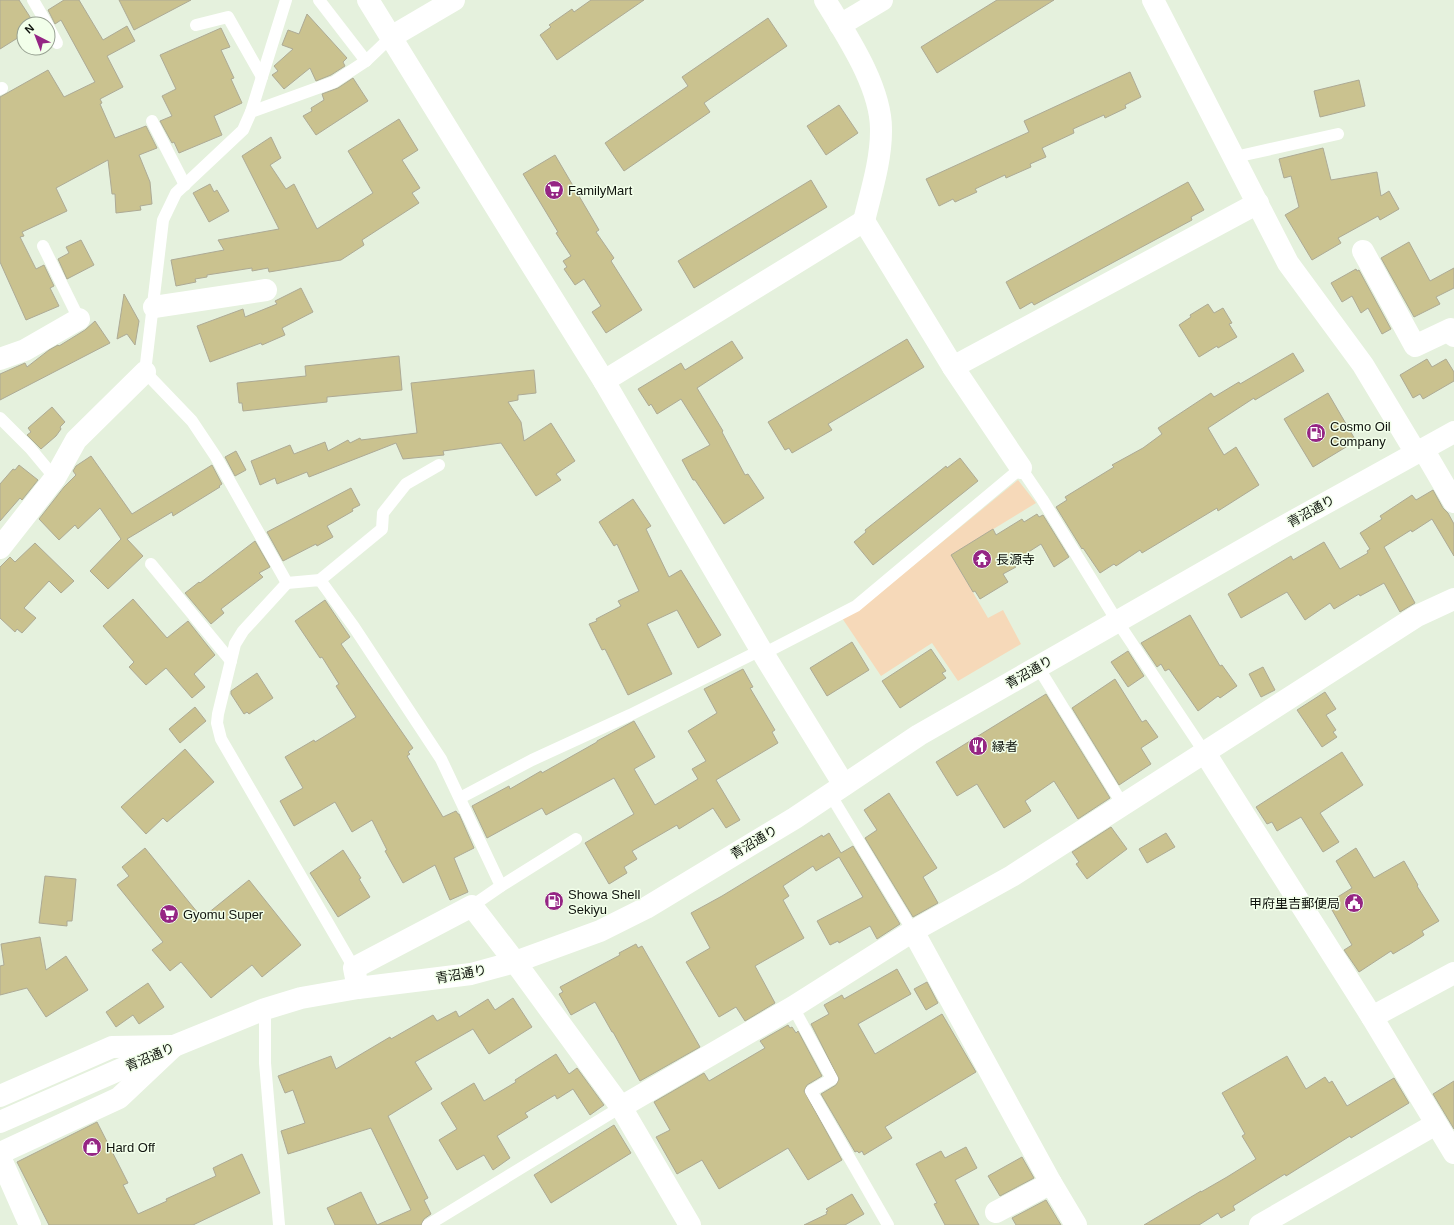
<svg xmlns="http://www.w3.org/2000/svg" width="1454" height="1225" font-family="Helvetica,'Noto Sans JP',sans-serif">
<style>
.green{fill:#f6d9b9}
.building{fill:#cac28f;stroke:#adaa95}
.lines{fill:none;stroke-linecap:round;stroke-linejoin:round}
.service{stroke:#fff;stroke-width:12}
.minor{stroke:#fff;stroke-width:22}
.tertiary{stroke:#fff;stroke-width:22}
.labels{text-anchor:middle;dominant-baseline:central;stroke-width:3;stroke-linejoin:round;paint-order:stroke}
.poi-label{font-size:13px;fill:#0f130d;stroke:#f2ffea;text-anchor:start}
.street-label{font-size:13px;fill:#0f130d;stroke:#f2ffea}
</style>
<rect width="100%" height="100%" fill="#e5f1dd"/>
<polygon class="green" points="1018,480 1036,503 951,555 988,618 1003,610 1021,644 958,681 932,643 881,676 842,618 859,610"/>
<g class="building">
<polygon points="0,0 19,0 32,20 35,18 38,24 24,24 24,34 0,49"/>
<polygon points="64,0 79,0 103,40 127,26 135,41 107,56 123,87 100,99 102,103 100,104 115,138 146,126 157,148 139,155 150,182 152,204 140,206 141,210 116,213 115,194 112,194 108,160 56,188 67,211 22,232 24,236 20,237 36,269 44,265 54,286 50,288 59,306 26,320 0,262 0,97 48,70 64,97 95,82 61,20 55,24 48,10"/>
<polygon points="119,0 191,0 134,30"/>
<polygon points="591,0 644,0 557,60 540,35 551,27 549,25 572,9 574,12"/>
<polygon points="997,0 1054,0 937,73 921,47"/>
<polygon points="307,14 347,58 343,62 345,66 331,75 316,81 310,68 284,89 272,75 278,71 274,66 293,49 282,45 288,30 299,34"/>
<polygon points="768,18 787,46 704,103 710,112 624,171 605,143 688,86 682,77"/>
<polygon points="221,28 230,47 221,50 234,78 231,79 242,103 214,116 222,135 179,153 174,142 172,143 160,121 172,116 162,96 176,89 160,55"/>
<polygon points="1130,72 1141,97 1125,105 1126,108 1105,118 1104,115 1073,129 1074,133 1042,148 1046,157 1030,164 1031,167 1006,178 1005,175 975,189 977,192 955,202 953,199 939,206 926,179 1029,132 1024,121"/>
<polygon points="353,78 368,101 316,135 303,116 312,111 311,108 324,100 322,94 338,88"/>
<polygon points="1359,80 1365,106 1320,117 1314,91"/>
<polygon points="839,105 858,133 826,155 807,126"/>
<polygon points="399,119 418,150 402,160 420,188 412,193 419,203 362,240 364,245 341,260 269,272 268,268 252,271 252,268 207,275 207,277 195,279 196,282 176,286 171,260 224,250 218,240 279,229 242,156 271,137 281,158 270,165 286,189 294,184 317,229 373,193 348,151"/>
<polygon points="1323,148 1331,180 1377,172 1381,196 1389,191 1399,209 1380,220 1378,216 1338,238 1341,243 1312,260 1285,215 1299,207 1291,176 1284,178 1279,159"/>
<polygon points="555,155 599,230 596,232 614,258 611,261 642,310 606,333 592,312 601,306 584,279 575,285 564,269 567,267 563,261 571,256 556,233 558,232 523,174"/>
<polygon points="811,180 827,207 694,288 678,261"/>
<polygon points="1188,182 1204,210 1191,217 1192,220 1034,305 1032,302 1020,309 1006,282"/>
<polygon points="210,184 214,192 217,190 229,211 209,222 193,193"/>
<polygon points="81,240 94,265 67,279 58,259 69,253 66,247"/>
<polygon points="1409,242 1430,281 1454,268 1454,288 1436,297 1440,304 1414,317 1381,258"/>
<polygon points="1356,269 1357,271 1359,270 1391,329 1382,334 1368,308 1361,313 1352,296 1342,302 1331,283"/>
<polygon points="301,288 313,312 282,328 285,335 262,345 261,343 210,362 197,326 243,309 245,317 277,304 275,301"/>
<polygon points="124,294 139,321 135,345 127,334 117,339"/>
<polygon points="1208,304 1214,313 1223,308 1232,323 1229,324 1237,337 1218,348 1217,346 1199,357 1179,325 1191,317 1190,315"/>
<polygon points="95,321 110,343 0,400 0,374 25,363 27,367 49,350 58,345 59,346 85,330"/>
<polygon points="907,339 924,367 828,424 832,430 792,453 789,448 785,450 768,422"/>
<polygon points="732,341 743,358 697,388 723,431 722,432 745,475 748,474 764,498 724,524 695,480 693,480 682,460 710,445 681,399 657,414 651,404 649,406 638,389 681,363 685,370"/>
<polygon points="1293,353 1304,371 1255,400 1254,398 1208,428 1224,455 1236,447 1259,485 1218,511 1217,508 1142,553 1140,550 1116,566 1114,564 1100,573 1083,548 1082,549 1056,507 1067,500 1065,497 1114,467 1112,465 1143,448 1162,434 1158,428 1211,393 1214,397 1239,382 1240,384"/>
<polygon points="399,356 402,390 327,397 327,402 243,411 242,403 239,403 237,383 306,376 305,366"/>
<polygon points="1427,359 1432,367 1446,359 1454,372 1454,381 1423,399 1420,394 1413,398 1400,375"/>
<polygon points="534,370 536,393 518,395 518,400 508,402 521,422 524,441 551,423 575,461 556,474 561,480 536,496 501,443 443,451 444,455 403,459 396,443 309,477 307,472 277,484 275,478 260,485 251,461 290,445 294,454 325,442 328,451 348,440 350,443 360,438 361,440 417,433 411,383"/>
<polygon points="1328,393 1356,441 1313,467 1284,419"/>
<polygon points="52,407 65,422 60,427 61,429 56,436 41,449 27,435 31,432 28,428"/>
<polygon points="236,451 246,470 235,476 225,457"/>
<polygon points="91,456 132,514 212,465 222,484 219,486 220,487 173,516 172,512 127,539 143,556 108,589 90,571 121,539 100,508 78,529 75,525 59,540 39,519 64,487 76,475 73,471 76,466"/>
<polygon points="960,458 978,481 873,565 854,542 866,532 865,530 936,474 946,466 947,468"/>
<polygon points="19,465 38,480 22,500 20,498 0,521 0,484 13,469 15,470"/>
<polygon points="351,488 360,505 352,509 353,511 327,526 333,537 317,546 316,544 283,561 267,532"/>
<polygon points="1433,490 1443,508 1448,513 1454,524 1454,556 1432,519 1412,532 1411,530 1384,547 1415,603 1400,612 1384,583 1360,596 1359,594 1334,609 1330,603 1305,620 1287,592 1241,618 1228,594 1291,556 1293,560 1324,542 1340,569 1368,553 1367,551 1370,549 1360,533 1382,519 1380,516 1412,495 1416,500"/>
<polygon points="633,499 651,526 646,529 669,577 681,570 721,635 698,648 677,610 647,624 672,674 628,695 605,649 602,650 589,624 597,621 596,619 621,606 618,601 639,591 617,544 614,546 599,522"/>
<polygon points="1037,514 1039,517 1043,515 1069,557 1054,567 1041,544 1013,562 1016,567 1003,574 1008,582 980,599 975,591 973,592 951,555 993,529 996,535 1022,519 1024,522"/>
<polygon points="255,541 270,567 259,573 263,577 221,609 224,613 211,624 185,593 199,582 200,583"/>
<polygon points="35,543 74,581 61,593 49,581 24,608 36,618 22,633 17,629 15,632 0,618 0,567 10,557 15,562"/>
<polygon points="133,599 167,638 188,621 215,655 194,674 205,687 192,698 166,668 146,685 129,667 134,662 103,626"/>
<polygon points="325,600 350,637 341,644 413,748 408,752 410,754 407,756 443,817 456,811 458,814 459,814 474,848 454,858 468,892 450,900 435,865 403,883 385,851 387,850 372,820 352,832 335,802 294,826 280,801 303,788 285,757 314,740 315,742 356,717 336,686 339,684 322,657 320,658 295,621"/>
<polygon points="1190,615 1220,666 1222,665 1237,686 1220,698 1218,696 1198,711 1169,669 1165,671 1161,664 1157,667 1141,643"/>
<polygon points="852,642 869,670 827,696 810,668"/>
<polygon points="931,649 946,671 942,673 946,678 900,708 882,681"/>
<polygon points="1128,651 1144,676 1128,687 1111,662"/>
<polygon points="1263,667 1275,690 1261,697 1249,674"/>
<polygon points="743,669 753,687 750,688 775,730 772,732 778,743 716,780 740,820 726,828 713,808 679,829 677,825 632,851 637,859 624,867 627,873 609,884 585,843 634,814 614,778 546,815 542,808 487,838 472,806 509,786 510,789 541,771 542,773 597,742 597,741 634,721 655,757 634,769 655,805 698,779 692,769 706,761 688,731 717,713 704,689"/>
<polygon points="257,673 273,698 249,714 247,712 244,714 231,694 231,691"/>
<polygon points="1115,679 1142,722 1146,720 1158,737 1141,748 1151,764 1119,785 1072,708"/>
<polygon points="1325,692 1336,709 1326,715 1336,730 1333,732 1337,737 1322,747 1297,710"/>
<polygon points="1046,694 1110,798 1078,819 1054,781 1025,801 1031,811 1004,828 977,784 957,796 936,762"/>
<polygon points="195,707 206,721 180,743 169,729"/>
<polygon points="185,749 214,782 167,822 163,818 146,834 121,807"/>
<polygon points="1342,752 1363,785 1320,813 1339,842 1323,852 1301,817 1277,831 1272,822 1267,824 1256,807"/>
<polygon points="889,793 937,868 923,877 938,903 913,917 865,838 877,830 864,810"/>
<polygon points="1111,827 1127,849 1087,879 1076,864 1079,862 1072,852"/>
<polygon points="829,833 841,853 853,846 900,924 877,939 870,926 839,943 838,941 830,945 817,921 863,897 839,857 816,871 813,866 783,886 789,896 783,900 804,938 755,966 775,1003 745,1021 736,1007 719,1017 686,962 710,948 691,913 722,896 822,835 823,837"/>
<polygon points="1166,833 1175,847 1147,863 1139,849"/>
<polygon points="145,848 202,918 249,880 301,945 262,977 252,965 211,998 181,962 170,971 152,950 163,942 117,885 129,876 122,867"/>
<polygon points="1356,848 1374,878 1404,861 1418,885 1417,886 1439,921 1422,931 1424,935 1410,944 1393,954 1391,951 1359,972 1344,950 1352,945 1328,903 1352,888 1336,861"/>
<polygon points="343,850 361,878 359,879 370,897 338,917 310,873"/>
<polygon points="45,876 76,879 72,921 67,921 67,926 39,923"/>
<polygon points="40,937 46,970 66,956 88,990 46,1017 27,988 0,995 0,966 4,965 1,944"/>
<polygon points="636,944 638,948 642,946 700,1047 640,1081 613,1032 612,1032 595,1002 571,1015 559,994 563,992 560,987 620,955 619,953"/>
<polygon points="897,969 911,994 858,1024 875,1054 942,1014 976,1072 885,1127 892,1138 864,1155 862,1151 859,1153 857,1151 855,1152 821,1094 836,1085 839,1079 811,1024 829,1014 824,1005 842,995 844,999"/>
<polygon points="927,982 938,1003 926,1010 914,989"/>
<polygon points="148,983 164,1007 139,1024 133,1015 116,1027 106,1012"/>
<polygon points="513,998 532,1027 489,1054 473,1029 415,1062 432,1089 388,1116 428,1198 424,1200 431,1214 424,1219 421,1225 335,1225 327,1208 361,1192 377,1225 411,1210 371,1128 288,1154 281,1131 305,1123 293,1090 285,1093 278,1076 331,1056 336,1069 390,1037 391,1039 433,1015 437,1021 456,1011 459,1017 488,999 495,1010"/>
<polygon points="788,1025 790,1028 792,1027 796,1033 798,1031 822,1076 807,1085 804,1091 842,1160 808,1180 788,1148 719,1189 702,1160 677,1174 656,1137 670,1130 654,1102 704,1073 709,1081 765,1048 760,1041"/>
<polygon points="556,1054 569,1074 577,1068 604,1105 590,1115 573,1089 557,1099 555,1095 525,1113 528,1117 497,1136 510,1158 493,1170 484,1155 457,1170 439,1140 457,1129 441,1103 474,1083 484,1101 516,1082 515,1080"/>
<polygon points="1287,1056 1306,1089 1325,1077 1329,1083 1332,1081 1347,1106 1394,1078 1409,1103 1351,1138 1350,1136 1286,1176 1285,1174 1233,1206 1235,1210 1221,1218 1218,1213 1199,1225 1144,1225 1201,1191 1201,1192 1227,1177 1256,1159 1242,1136 1245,1134 1222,1093"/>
<polygon points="1454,1081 1454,1129 1433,1094"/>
<polygon points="97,1122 128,1183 123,1185 138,1214 167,1201 166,1199 216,1176 213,1168 242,1154 260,1193 193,1225 49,1225 17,1162"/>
<polygon points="614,1125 631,1153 551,1203 534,1175"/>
<polygon points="966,1147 977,1168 955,1180 979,1225 945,1225 934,1204 937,1203 916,1164 941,1151 945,1158"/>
<polygon points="1022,1157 1034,1178 1000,1196 988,1176"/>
<polygon points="852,1194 864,1214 845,1225 804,1225 827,1214 826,1212 828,1211 826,1209"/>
<polygon points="1046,1200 1061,1225 1016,1225 1012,1218"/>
</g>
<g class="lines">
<g class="service">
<polyline points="33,0 47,24"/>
<polyline points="319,0 366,61"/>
<polyline points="196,25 228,17 262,77"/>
<polyline points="48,26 57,43"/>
<polyline points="391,37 366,61 334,82 251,112 243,130 176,193 163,220 145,372 192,421 216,457 287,583 320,580 354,627 441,759 501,886 472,906"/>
<polyline points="0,89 2,88"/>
<polyline points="251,112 286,0"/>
<polyline points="152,121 185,185"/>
<polyline points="1235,157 1338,134"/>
<polyline points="43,246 79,319"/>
<polyline points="0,418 30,448 55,478"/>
<polyline points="151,564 231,661"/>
<polyline points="320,580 382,529 383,513 406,484 439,465"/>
<polyline points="287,583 243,631 235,644 218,714 217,723 221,739 354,968"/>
<polyline points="763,654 856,606 1021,468 1042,499 1117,621 1205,753"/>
<polyline points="1038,667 1123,805"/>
<polyline points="830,794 913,931"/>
<polyline points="460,798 532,760 630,715 761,650"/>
<polyline points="501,886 576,839"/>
<polyline points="793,1007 832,1079 811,1091 888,1225"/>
<polyline points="265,1009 265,1063 279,1225"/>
<polyline points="428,1225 621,1107"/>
</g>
<g class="minor">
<path d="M825 0C847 36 882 88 881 131 881 161 871 192 864 221"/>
<polyline points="1153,0 1288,263 1363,365 1416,453"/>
<polyline points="840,25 882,0"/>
<polyline points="391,37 454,0"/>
<polyline points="1363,251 1415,346 1451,329 1454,336"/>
<polyline points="154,307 266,290"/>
<polyline points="0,359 25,350 79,319"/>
<polyline points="953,367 1258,203"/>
<polyline points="604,381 864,221 953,367 1021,468"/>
<polyline points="1423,449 1454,502"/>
<polyline points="0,548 55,478 76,440 145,372"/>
<polyline points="1205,753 1372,1017 1454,1153"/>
<polyline points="913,931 1051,1183 1076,1225"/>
<polyline points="358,988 354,968 472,906 515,962 621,1107 690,1225"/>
<polyline points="1372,1017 1454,973"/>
<polyline points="0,1096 112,1047 174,1046 119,1098 0,1153"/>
<polyline points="621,1107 793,1007 913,931 1012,876 1417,616 1454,599"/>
<polyline points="0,1157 30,1225"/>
<polyline points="996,1212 1051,1183"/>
<polyline points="1260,1225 1436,1124"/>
</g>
<g class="tertiary">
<polyline points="368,0 521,248 604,381 761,650 844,785"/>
<polyline points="0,1122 174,1046 265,1009 301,998 358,988 471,974 515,962 600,931 646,908 795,818 919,735 1279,529 1454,432"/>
</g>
</g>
<defs>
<g id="supermarket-disc" transform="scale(1)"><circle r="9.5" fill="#952584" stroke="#f2ffea"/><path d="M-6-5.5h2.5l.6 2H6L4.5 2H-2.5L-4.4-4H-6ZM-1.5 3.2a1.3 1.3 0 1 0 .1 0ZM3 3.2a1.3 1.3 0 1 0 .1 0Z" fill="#fff"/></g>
<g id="fuel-disc" transform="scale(1)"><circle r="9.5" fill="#952584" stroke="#f2ffea"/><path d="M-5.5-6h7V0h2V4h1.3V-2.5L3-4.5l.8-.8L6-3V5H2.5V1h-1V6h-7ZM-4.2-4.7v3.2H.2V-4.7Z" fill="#fff"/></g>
<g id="temple-disc" transform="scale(1)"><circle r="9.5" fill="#952584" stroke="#f2ffea"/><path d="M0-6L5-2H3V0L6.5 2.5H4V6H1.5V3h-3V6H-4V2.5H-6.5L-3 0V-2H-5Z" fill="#fff"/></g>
<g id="restaurant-disc" transform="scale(1)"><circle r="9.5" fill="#952584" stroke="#f2ffea"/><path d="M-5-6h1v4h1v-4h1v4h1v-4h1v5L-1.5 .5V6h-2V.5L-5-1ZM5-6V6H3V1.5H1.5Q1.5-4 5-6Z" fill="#fff"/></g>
<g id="civic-disc" transform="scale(1)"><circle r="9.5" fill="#952584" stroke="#f2ffea"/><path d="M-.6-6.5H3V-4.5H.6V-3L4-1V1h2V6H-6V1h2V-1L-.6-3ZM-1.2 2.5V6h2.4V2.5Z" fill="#fff"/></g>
<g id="shop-disc" transform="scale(1)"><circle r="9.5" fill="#952584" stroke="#f2ffea"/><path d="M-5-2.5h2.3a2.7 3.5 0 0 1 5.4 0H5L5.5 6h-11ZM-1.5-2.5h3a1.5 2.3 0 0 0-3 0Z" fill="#fff"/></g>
</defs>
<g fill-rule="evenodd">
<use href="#supermarket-disc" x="554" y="190"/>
<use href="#fuel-disc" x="1316" y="433"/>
<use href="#temple-disc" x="982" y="559"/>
<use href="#restaurant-disc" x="978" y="746"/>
<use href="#fuel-disc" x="554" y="901"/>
<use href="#civic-disc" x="1354" y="903"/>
<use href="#supermarket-disc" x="169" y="914"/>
<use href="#shop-disc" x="92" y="1147"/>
</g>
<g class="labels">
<g class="poi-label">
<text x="568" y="190">FamilyMart</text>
<text x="1330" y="426">Cosmo Oil<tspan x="1330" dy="15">Company</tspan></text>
<text x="996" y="559">長源寺</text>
<text x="992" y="746">縁者</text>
<text x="568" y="894">Showa Shell<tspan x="568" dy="15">Sekiyu</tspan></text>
<text x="1340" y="903" text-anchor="end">甲府里吉郵便局</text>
<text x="183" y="914">Gyomu Super</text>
<text x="106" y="1147">Hard Off</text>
</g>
<g class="street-label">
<text transform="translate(1311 511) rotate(-29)">青沼通り</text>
<text transform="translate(1029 672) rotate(-30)">青沼通り</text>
<text transform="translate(754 842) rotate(-31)">青沼通り</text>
<text transform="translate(461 974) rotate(-10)">青沼通り</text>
<text transform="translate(150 1057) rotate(-23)">青沼通り</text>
</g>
</g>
<g transform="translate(36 36) rotate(318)"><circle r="19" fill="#f2ffea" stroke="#97a192"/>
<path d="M0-3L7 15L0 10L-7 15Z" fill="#952584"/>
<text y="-6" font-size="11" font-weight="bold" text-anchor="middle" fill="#0f130d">N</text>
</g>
</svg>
